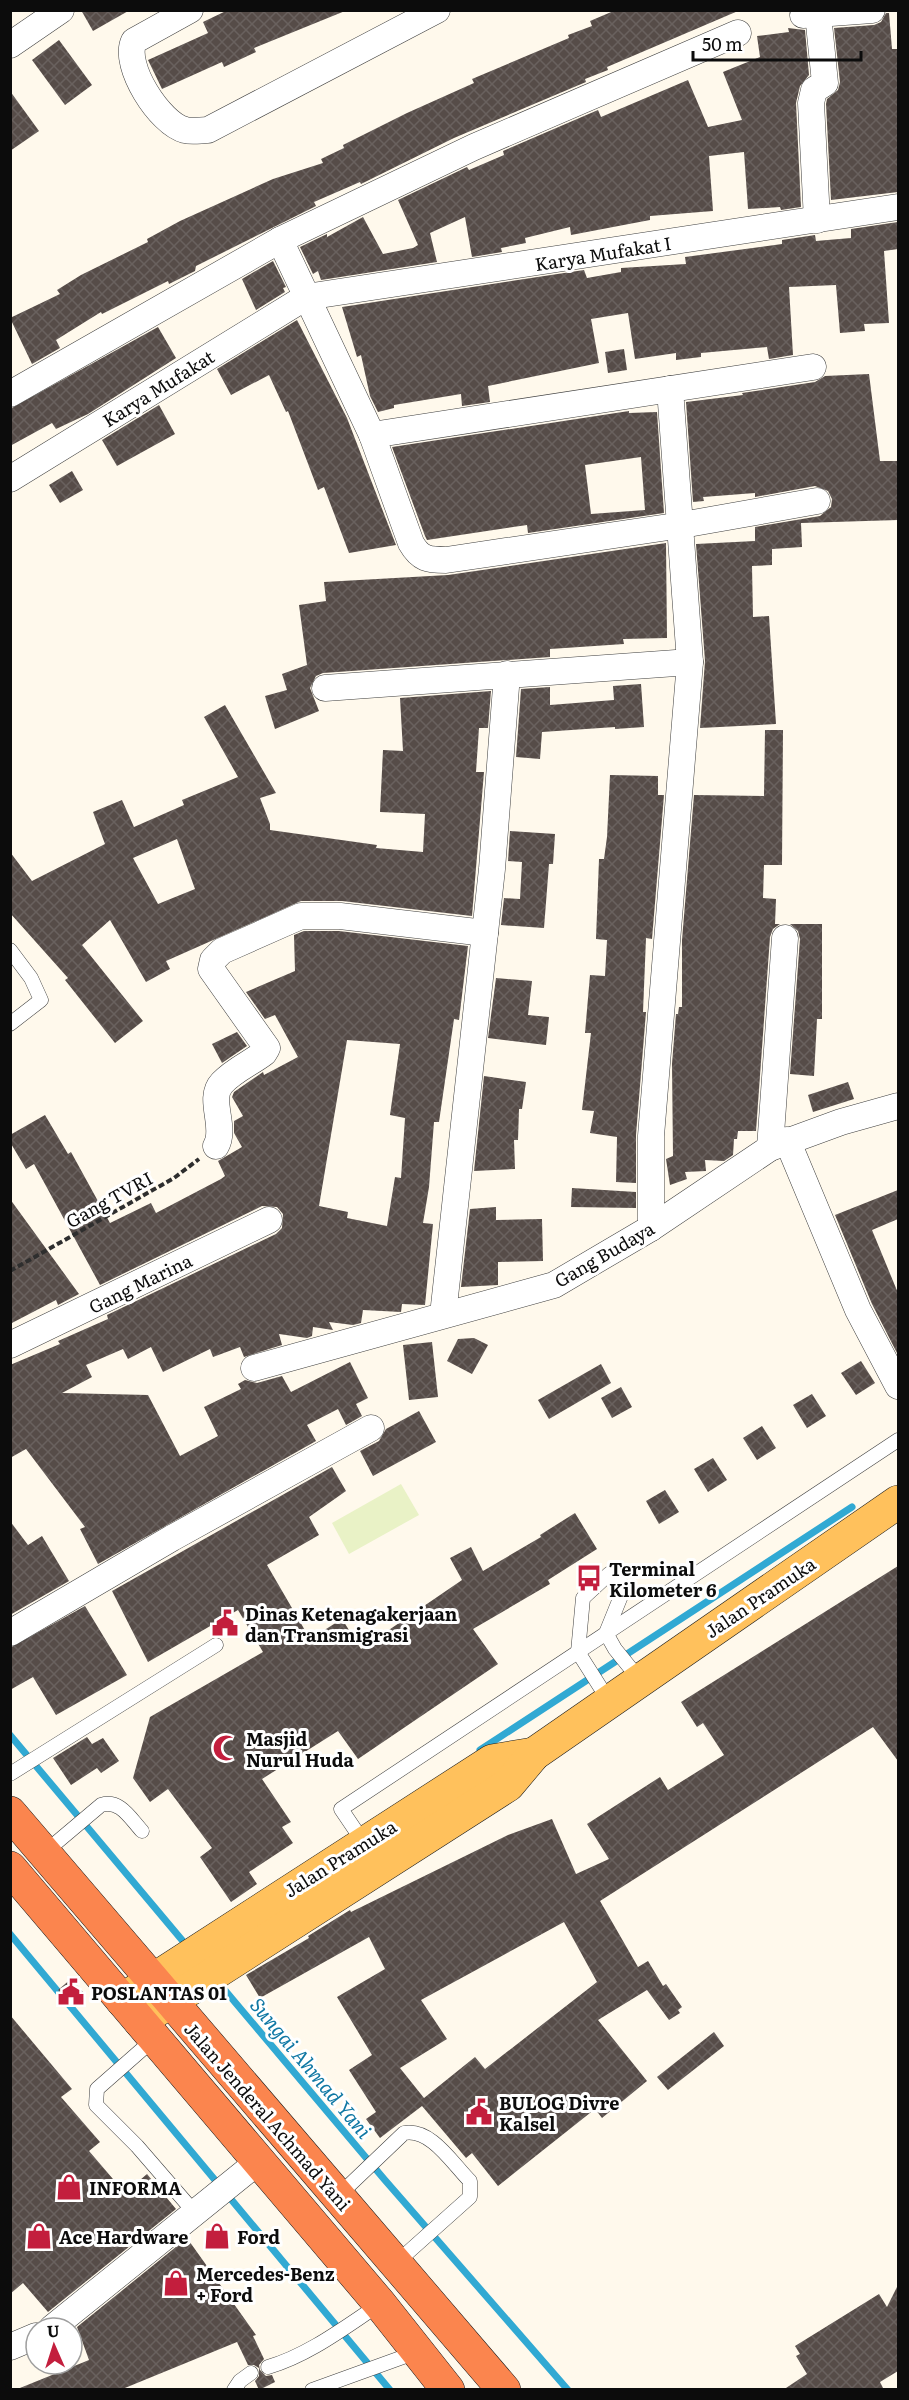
<svg xmlns="http://www.w3.org/2000/svg" width="909" height="2400" font-family="Literata,serif">
<style>
.pitch{fill:#e9f2c6}
.lines{fill:none;stroke-linecap:round;stroke-linejoin:round}
.stream{stroke:#31a9d3;stroke-width:7}
.building{fill:url(#building-cross-hatch);fill-rule:evenodd}
.lane-casing{stroke:#3f3f3f;stroke-width:15}
.street-casing{stroke:#3f3f3f;stroke-width:27}
.primary-casing{stroke:#1d1d1d;stroke-width:34}
.highway-casing{stroke:#1d1d1d;stroke-width:34}
.path{stroke:#2e2e2e;stroke-width:4;stroke-dasharray:6 3;stroke-linecap:butt}
.lane{stroke:#fff;stroke-width:14}
.street{stroke:#fff;stroke-width:26}
.primary{stroke:#ffc15c;stroke-width:33}
.highway{stroke:#fb854e;stroke-width:33}
.labels{text-anchor:middle;dominant-baseline:central;stroke-width:6;stroke-linejoin:round;paint-order:stroke}
.street-label{font-size:18px;fill:#0c0c0c;stroke:#fff}
.poi-label{font-size:18px;font-weight:bold;fill:#0c0c0c;stroke:#fff;text-anchor:start}
.water-label{font-size:20px;font-style:italic;fill:#1078a4;stroke:#fff}
</style>
<defs>
<pattern id="building-cross-hatch" width="8" height="8" patternUnits="userSpaceOnUse" patternTransform="scale(1.5)"><rect width="8" height="8" fill="#564c48"/><path d="M0 0l8 8M0 8l8-8" fill="none" stroke="#69615e"/></pattern>
</defs>
<rect width="100%" height="100%" fill="#fff9ec"/>
<polygon class="pitch" points="401,1484 419,1515 349,1554 332,1523"/>
<g class="lines">
<g class="stream">
<polyline points="10,1735 187,1946"/>
<polyline points="480,1750 852,1507"/>
<polyline points="10,1934 390,2390"/>
<polyline points="218,1982 384,2179 568,2390"/>
</g>
</g>
<g class="building">
<polygon points="81,10 130,10 93,31"/>
<polygon points="228,10 345,10 345,11 254,48 256,52 224,67 222,62 162,89 148,60 208,33 203,22"/>
<polygon points="616,10 738,11 607,67 608,70 585,79 586,82 454,138 361,184 360,182 314,202 316,206 196,266 195,271 169,284 168,281 102,314 101,312 56,340 60,348 32,364 10,318 60,294 57,290 81,275 148,242 147,239 180,221 273,179 323,163 321,159 344,148 343,145 407,113 474,83 472,79 569,38 568,35 592,26 590,21"/>
<polygon points="886,13 889,13 892,49 898,49 898,192 831,200 826,104 827,99 838,90 840,82 834,28 874,25 881,22"/>
<polygon points="788,28 805,30 809,75 800,86 796,103 801,207 781,210 780,207 748,209 744,152 709,156 713,211 650,216 650,220 571,235 570,227 525,238 526,243 501,248 502,252 472,257 465,217 430,233 437,262 321,280 318,271 313,274 300,247 327,234 327,237 363,217 383,254 413,248 418,245 398,200 467,167 469,170 504,155 503,151 598,110 601,117 688,80 708,127 742,120 723,72 760,57 757,36 789,32"/>
<polygon points="59,40 92,85 65,105 32,60"/>
<polygon points="10,91 39,131 10,151"/>
<polygon points="898,222 898,249 884,251 889,323 864,324 865,331 840,333 836,285 789,287 793,355 769,359 767,347 701,353 701,357 676,360 676,353 635,359 628,313 591,319 599,363 488,386 490,402 462,406 461,394 394,405 394,408 378,412 370,396 361,355 357,357 342,307 584,270 587,278 621,272 621,268 686,264 685,257 782,244 782,240 815,235 816,241 851,238 851,229"/>
<polygon points="273,261 286,287 283,288 285,292 256,310 242,279"/>
<polygon points="297,320 347,418 396,545 349,553 324,487 318,490 288,411 286,412 269,375 231,395 217,369"/>
<polygon points="158,327 176,358 88,414 56,429 52,423 10,446 10,409"/>
<polygon points="624,349 627,370 608,373 605,352"/>
<polygon points="869,374 880,461 898,461 898,520 801,523 802,547 772,549 772,565 752,566 753,617 769,616 776,724 700,728 705,661 696,544 755,541 755,527 820,516 831,507 832,499 828,491 815,486 755,497 755,493 703,497 704,501 693,502 686,402 743,395 742,393 815,382 825,376"/>
<polygon points="159,405 175,434 117,466 102,440"/>
<path d="M629 411V413L657 412 664 513 528 533 527 525 427 540 425 536 392 447ZM641 457 645 510 591 514 585 465Z"/>
<polygon points="72,471 83,490 60,503 49,485"/>
<polygon points="666,543 667,638 623,639 624,644 550,649 550,657 323,673 316,676 310,688 319,711 275,729 265,696 287,690 282,674 307,665 299,605 326,601 324,582 448,575"/>
<polygon points="641,684 644,727 615,729 615,727 542,732 540,759 516,757 521,689 550,687 550,705 614,700 613,686"/>
<path d="M491 691 488 728H479L476 772H484L472 916 342 901H301L166 961 170 969 146 982 110 920 82 945 143 1021 115 1043 65 980 68 978 10 913V852L32 881 105 844 93 812 122 800 134 827 184 805 182 800 238 777 204 717 225 705 276 793 260 798 270 824V830L377 845 376 848 423 852 425 814 380 812 383 750 403 751 400 698ZM177 839 195 889 158 904 133 858Z"/>
<polygon points="765,730 783,730 782,865 764,865 763,898 776,899 775,924 780,924 773,929 770,937 756,1131 738,1131 737,1139 734,1139 733,1155 724,1161 705,1160 706,1171 685,1172 687,1179 670,1185 666,1159 673,1156 672,1064 676,1014 678,1014 679,1007 682,1007 682,940 694,795 764,796"/>
<polygon points="610,775 658,776 658,795 664,795 652,939 646,938 643,1012 646,1012 636,1135 636,1183 616,1182 617,1137 590,1133 594,1111 582,1110 591,1033 585,1033 590,975 605,976 607,940 596,939 599,859 604,859 607,837"/>
<polygon points="510,831 555,834 553,864 549,864 544,928 501,925 504,898 520,899 522,862 508,861"/>
<polygon points="790,924 822,924 822,1019 817,1019 814,1076 790,1074 800,939 798,931"/>
<path d="M304 931H339L468 946 459 1020 454 1019 439 1122H434L429 1187 423 1223 433 1224 425 1305 402 1304 401 1312 363 1310 361 1323 353 1325 329 1322 333 1330 313 1327 312 1336 307 1338 279 1334 282 1345 244 1357 240 1347 213 1357 210 1349 163 1372 151 1347 128 1359 123 1349 86 1365 92 1377 62 1393 148 1395 180 1456 218 1436 204 1407 241 1389 238 1384 245 1380 257 1383 282 1376 291 1392 350 1362 368 1398 356 1404 362 1416 346 1425 338 1409 307 1425 316 1441 98 1564 80 1529 85 1527 26 1449 10 1458V1365L60 1344 58 1341 108 1319 107 1315 276 1234 282 1228 283 1214 277 1207 262 1206 100 1285 34 1164 26 1169 10 1142V1135L45 1115 68 1154 71 1152 110 1223 151 1203 156 1213 221 1179 225 1176 218 1161 242 1147 234 1133V1121L243 1116 232 1097 234 1092 263 1072 264 1075 298 1057 275 1015 265 1019 246 992 295 971 294 935ZM347 1040 400 1044 390 1115 405 1118 401 1178 395 1177 387 1226 347 1218 348 1212 319 1206Z"/>
<polygon points="496,978 532,981 528,1015 549,1017 546,1045 488,1038"/>
<polygon points="237,1032 247,1046 222,1063 212,1044"/>
<polygon points="484,1076 526,1082 522,1109 519,1109 518,1140 514,1140 515,1169 474,1171"/>
<polygon points="848,1082 854,1099 813,1112 808,1095"/>
<polygon points="572,1188 636,1192 636,1208 571,1207"/>
<polygon points="898,1190 898,1219 872,1230 898,1293 898,1355 872,1304 835,1215"/>
<polygon points="10,1199 79,1294 58,1305 56,1300 10,1324"/>
<polygon points="496,1207 496,1220 542,1219 543,1261 498,1262 498,1285 461,1287 470,1209"/>
<polygon points="474,1338 488,1345 472,1374 447,1361 458,1339"/>
<polygon points="432,1342 438,1397 409,1400 403,1345"/>
<polygon points="861,1361 875,1383 856,1395 841,1373"/>
<polygon points="601,1364 611,1383 549,1419 538,1400"/>
<polygon points="621,1387 632,1407 612,1418 601,1398"/>
<polygon points="812,1394 826,1416 807,1428 793,1405"/>
<polygon points="419,1411 436,1442 373,1476 360,1451 379,1441 386,1429"/>
<polygon points="762,1426 776,1448 757,1460 743,1438"/>
<polygon points="713,1458 727,1480 708,1492 694,1469"/>
<polygon points="332,1467 346,1491 309,1517 319,1535 267,1565 310,1639 342,1619 361,1649 462,1580 450,1558 471,1547 483,1571 541,1537 540,1535 575,1513 597,1549 548,1580 550,1584 473,1629 498,1664 358,1759 338,1731 262,1779 291,1822 282,1827 293,1843 249,1872 257,1884 231,1902 200,1857 212,1848 168,1789 150,1802 133,1778 150,1717 263,1652 238,1610 148,1662 112,1591"/>
<polygon points="665,1490 679,1512 659,1524 646,1501"/>
<polygon points="10,1521 28,1545 42,1536 69,1581 10,1615"/>
<path d="M898 1566V1761L873 1727 600 1901 638 1967 648 1961 663 1986 666 1984 682 2007 678 2010 680 2013 669 2020 647 1990 598 2020 647 2081 602 2118 595 2109 498 2186 472 2153 466 2158 422 2106 380 2138 366 2119 376 2112 349 2070 372 2055 337 1997 385 1969 369 1937 260 1998 246 1975 309 1938 308 1936 350 1910 351 1912 508 1835 552 1819 576 1874 609 1859 587 1824 660 1777 668 1790 724 1755 703 1723 697 1727 681 1702ZM564 1922 597 1982 485 2069 475 2057 424 2098 400 2068 447 2039 421 2000Z"/>
<polygon points="85,1606 127,1675 56,1715 33,1677 10,1690 10,1648"/>
<polygon points="87,1737 92,1744 103,1738 119,1761 101,1773 97,1768 71,1785 53,1758"/>
<polygon points="71,1979 84,1993 71,2004 58,1990"/>
<polygon points="10,2015 72,2089 61,2097 100,2142 89,2151 125,2193 147,2174 176,2209 48,2312 23,2283 10,2294"/>
<polygon points="714,2032 724,2046 668,2090 657,2077"/>
<polygon points="187,2238 256,2335 253,2336 264,2359 259,2365 260,2370 266,2376 272,2375 275,2382 259,2390 255,2381 259,2376 259,2368 254,2365 248,2365 237,2342 120,2390 15,2390 89,2360 77,2327"/>
<polygon points="898,2285 898,2371 880,2382 884,2390 783,2390 807,2374 796,2356 800,2354 795,2346 879,2294 887,2307"/>
</g>
<g class="lines">
<g class="lane-casing">
<g id="lane">
<polyline points="10,950 31,978 41,1000 10,1024"/>
<polyline points="609,1701 578,1652 583,1598 609,1574 620,1581 621,1596 606,1633 615,1649 640,1680"/>
<polyline points="10,1774 216,1645"/>
<polyline points="364,1843 341,1809 898,1440"/>
<path d="M44 1853 101 1805C120 1799 130 1818 142 1831"/>
<polyline points="155,2038 97,2089 96,2105 137,2146 195,2213"/>
<path d="M338 2196 404 2133C431 2128 452 2163 470 2181V2197L396 2263"/>
<path d="M268 2367C309 2355 345 2327 380 2304"/>
<polyline points="234,2390 240,2381 251,2373"/>
<polyline points="312,2390 417,2352"/>
</g>
</g>
<g class="street-casing">
<g id="street">
<path d="M190 10 134 41C122 65 160 124 185 130 192 132 201 130 208 130L437 10"/>
<polyline points="803,15 872,10"/>
<polyline points="10,45 61,10"/>
<polyline points="817,220 811,103 814,90 825,83 818,14"/>
<path d="M280 240 372 435 411 543C420 559 428 560 446 560L682 525 817 501"/>
<polyline points="10,394 280,240 474,147 738,33"/>
<polyline points="372,435 813,367"/>
<polyline points="10,479 306,297 898,207"/>
<polyline points="325,688 690,662"/>
<polyline points="787,1140 858,1310 898,1386"/>
<path d="M216 1146C227 1127 207 1099 222 1083 234 1070 251 1063 264 1053L267 1048 211 969 213 960 222 951 301 916H340L485 933"/>
<polyline points="770,1148 785,938"/>
<polyline points="651,1228 651,1136 690,662 670,389"/>
<polyline points="443,1315 492,869 507,674"/>
<polyline points="10,1345 269,1220"/>
<polyline points="254,1368 554,1285 651,1228 770,1148 841,1122 898,1106"/>
<polyline points="10,1633 172,1538 371,1428"/>
<polyline points="52,2328 259,2161"/>
<polyline points="10,2347 36,2336"/>
</g>
</g>
<g class="primary-casing">
<g id="primary">
<polyline points="122,2000 492,1761 534,1754"/>
<polyline points="140,2021 508,1785 534,1754 898,1502"/>
</g>
</g>
<g class="highway-casing">
<g id="highway">
<polyline points="10,1813 504,2390"/>
<polyline points="10,1868 380,2304 448,2390"/>
</g>
</g>
<polyline class="path" points="10,1271 174,1178 199,1159"/>
<use href="#lane" class="lane"/>
<use href="#street" class="street"/>
<use href="#primary" class="primary"/>
<use href="#highway" class="highway"/>
</g>
<defs>
<g id="bus-bare" transform="scale(2.07)"><path d="M-5-6H5V4H4V6H2V4H-2V6H-4V4H-5ZM-3.5-4V0h7V-4ZM-3.5 1.2v1.5H-2V1.2ZM2 1.2v1.5H3.5V1.2Z" fill="#c31e3d" stroke="#fff" stroke-width="2.5" paint-order="stroke"/></g>
<g id="civic-bare" transform="scale(2.07)"><path d="M-.6-6.5H3V-4.5H.6V-3L4-1V1h2V6H-6V1h2V-1L-.6-3ZM-1.2 2.5V6h2.4V2.5Z" fill="#c31e3d" stroke="#fff" stroke-width="2.5" paint-order="stroke"/></g>
<g id="mosque-bare" transform="scale(2.07)"><path d="M3.5-4.9A6 6 0 1 0 3.5 4.9A5 5 0 1 1 3.5-4.9Z" fill="#c31e3d" stroke="#fff" stroke-width="2.5" paint-order="stroke"/></g>
<g id="shop-bare" transform="scale(2.07)"><path d="M-5-2.5h2.3a2.7 3.5 0 0 1 5.4 0H5L5.5 6h-11ZM-1.5-2.5h3a1.5 2.3 0 0 0-3 0Z" fill="#c31e3d" stroke="#fff" stroke-width="2.5" paint-order="stroke"/></g>
</defs>
<g fill-rule="evenodd">
<use href="#bus-bare" x="589" y="1578"/>
<use href="#civic-bare" x="225" y="1623"/>
<use href="#mosque-bare" x="226" y="1748"/>
<use href="#civic-bare" x="71" y="1992"/>
<use href="#civic-bare" x="479" y="2112"/>
<use href="#shop-bare" x="69" y="2187"/>
<use href="#shop-bare" x="39" y="2236"/>
<use href="#shop-bare" x="217" y="2236"/>
<use href="#shop-bare" x="176" y="2283"/>
</g>
<g class="labels">
<g class="street-label">
<text transform="translate(603 253) rotate(-9)">Karya Mufakat I</text>
<text transform="translate(158 388) rotate(-32)">Karya Mufakat</text>
<text transform="translate(109 1199) rotate(-29)">Gang TVRI</text>
<text transform="translate(604 1254) rotate(-30)">Gang Budaya</text>
<text transform="translate(140 1283) rotate(-26)">Gang Marina</text>
<text transform="translate(760 1597) rotate(-34)">Jalan Pramuka</text>
<text transform="translate(340 1858) rotate(-32)">Jalan Pramuka</text>
<text transform="translate(268 2116) rotate(49)">Jalan Jenderal Achmad Yani</text>
</g>
<g class="poi-label">
<text x="609" y="1568">Terminal<tspan x="609" dy="21">Kilometer 6</tspan></text>
<text x="245" y="1613">Dinas Ketenagakerjaan<tspan x="245" dy="21">dan Transmigrasi</tspan></text>
<text x="246" y="1738">Masjid<tspan x="246" dy="21">Nurul Huda</tspan></text>
<text x="91" y="1992">POSLANTAS 01</text>
<text x="499" y="2102">BULOG Divre<tspan x="499" dy="21">Kalsel</tspan></text>
<text x="89" y="2187">INFORMA</text>
<text x="59" y="2236">Ace Hardware</text>
<text x="237" y="2236">Ford</text>
<text x="196" y="2273">Mercedes-Benz<tspan x="196" dy="21">+ Ford</tspan></text>
</g>
<g class="water-label">
<text transform="translate(312 2067) rotate(50)">Sungai Ahmad Yani</text>
</g>
</g>
<rect width="909" height="2400" fill="none" stroke="#0c0c0c" stroke-width="24"/>
<g transform="translate(54 2346) rotate(357)"><circle r="28" fill="#ffffff" stroke="#9e9e9e" stroke-width="1.5"/>
<path d="M0-4.5L10 22L0 15L-10 22Z" fill="#c31e3d"/>
<text y="-9" font-size="16" font-weight="bold" text-anchor="middle" fill="#0c0c0c">U</text>
</g>
<path d="M693 51v9h168v-9" fill="none" stroke="#0c0c0c" stroke-width="3"/>
<text x="702" y="51" font-size="18" fill="#0c0c0c" stroke="#ffffff" stroke-width="4.5" paint-order="stroke">50 m</text>
</svg>
